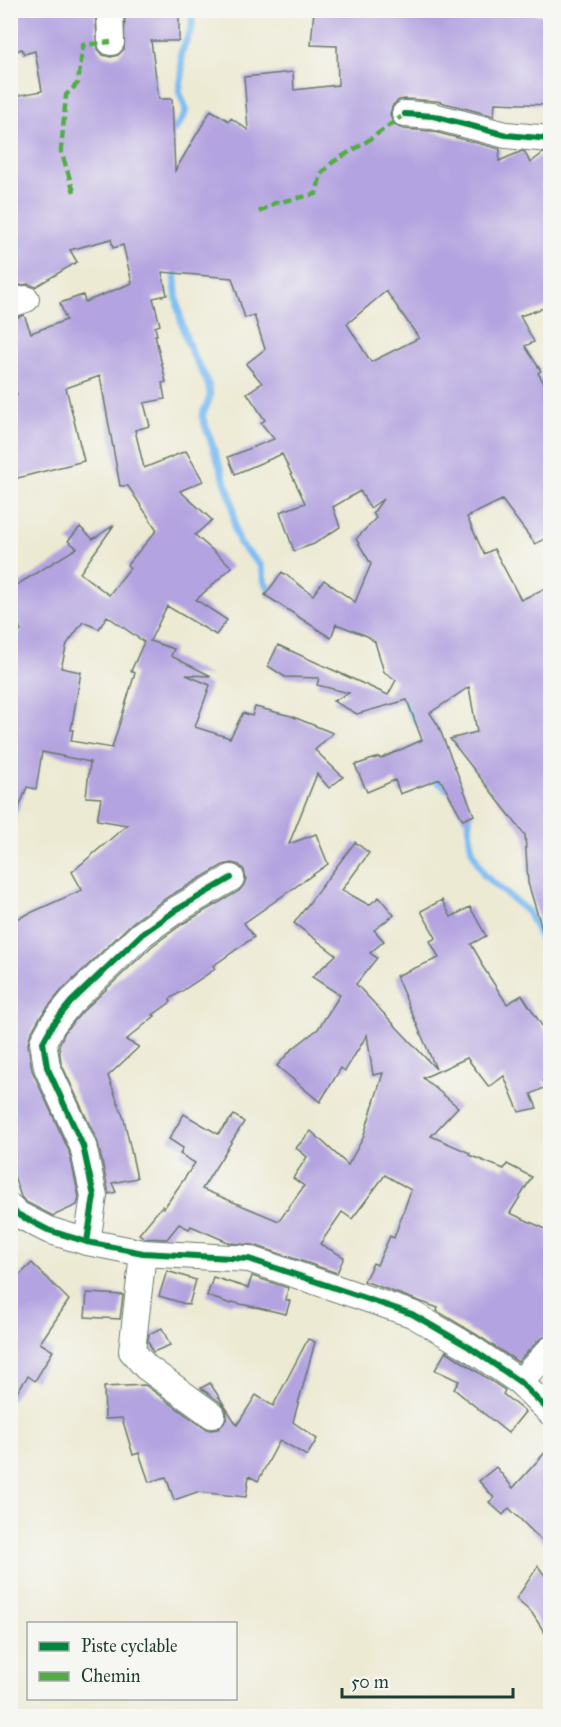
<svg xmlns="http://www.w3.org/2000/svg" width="561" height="1727" font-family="'IM FELL Great Primer',serif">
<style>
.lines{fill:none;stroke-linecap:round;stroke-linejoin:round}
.stream{stroke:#7ebdf2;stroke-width:7}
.building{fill:#b3a3e0;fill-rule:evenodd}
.minor-casing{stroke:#677a6c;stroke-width:28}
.minor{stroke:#fff;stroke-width:26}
.quiet{stroke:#52ad45;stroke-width:4.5;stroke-dasharray:9 4.5;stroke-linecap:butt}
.cycleway-casing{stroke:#f6f6f2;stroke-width:10}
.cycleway{stroke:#00873e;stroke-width:6}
</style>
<rect width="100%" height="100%" fill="#f6f6f2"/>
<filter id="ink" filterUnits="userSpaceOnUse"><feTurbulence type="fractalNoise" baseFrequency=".0167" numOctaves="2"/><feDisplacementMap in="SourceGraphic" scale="12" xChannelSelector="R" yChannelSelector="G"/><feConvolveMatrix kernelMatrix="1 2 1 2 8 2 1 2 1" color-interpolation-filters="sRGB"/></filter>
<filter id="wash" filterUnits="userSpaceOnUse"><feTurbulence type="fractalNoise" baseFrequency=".008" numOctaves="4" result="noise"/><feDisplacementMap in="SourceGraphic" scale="24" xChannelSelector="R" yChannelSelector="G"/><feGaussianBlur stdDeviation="1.35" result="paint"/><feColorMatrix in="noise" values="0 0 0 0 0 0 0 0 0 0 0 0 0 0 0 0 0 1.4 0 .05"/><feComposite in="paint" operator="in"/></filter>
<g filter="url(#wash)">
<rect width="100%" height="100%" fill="#edead4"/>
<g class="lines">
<g class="stream">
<polyline points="166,136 176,128 184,116 186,109 179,91 182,76 181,53 192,27 192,18 195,10"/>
<path d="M177 264C171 288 182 329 191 351 197 365 209 378 210 394 210 401 204 410 202 416L232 501 235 530 240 544 261 566 265 583 270 589 277 592"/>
<polyline points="401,692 410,712 417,722"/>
<polyline points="430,776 450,791"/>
<polyline points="466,811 469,818 470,840 472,850 484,875 528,912 545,947 547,958 550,962"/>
</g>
</g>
<g id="blocks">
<g class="building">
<path d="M10 10H95L98 49 103 55 111 57 118 55 124 49 125 10H179V41H151L159 99H172L175 171 211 110 229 121 231 118 248 130 244 77 293 72 294 90 338 85 337 46 311 45 314 10H523L550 17V105L495 103 494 116 437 101 405 99 399 100 393 105 390 114 392 121 396 126 403 129 431 131 500 149 499 161 522 151 525 152 530 163 543 153 550 154V306L520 316 534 342 525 346 541 371 538 373 550 393V536L535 544 502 500 467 517 484 554 494 549 521 600 550 586V942H546L528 883 525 835 450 739 477 732 469 687 430 713 438 725 474 815 463 820 440 779 400 794 395 780 367 792 355 765 379 757 380 759 422 740 407 700 357 714 333 701 349 693 317 685 319 678 285 677 268 666 278 645 388 695 396 680 384 672 375 642 367 636 336 624 331 638 265 595 282 572 313 595 324 580 355 602 371 564 356 539 376 518 373 513 383 499 370 508 360 491 333 507 340 527 314 544 294 551 280 512 305 503 282 454 235 474 228 457 274 439 261 423 265 420 247 393 262 383 246 364 265 349 254 315 245 318 232 278 162 272 167 295 153 298 160 325 155 327 157 335H155L166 382 162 383 165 399 144 403 150 426 135 430 144 468 186 451 203 481 180 491 212 520 195 535 232 567 196 600 227 620 216 635 167 606 150 641 174 649 171 656 211 676 186 675 210 685 195 727 230 738 243 713 252 716 255 707 291 716 333 733 315 750 343 777 329 788 317 774 289 844 316 834 328 864 244 923 254 937 213 966 215 969 170 999 171 1002 153 1015 155 1016 126 1040 139 1047 108 1076 124 1119 137 1178 112 1183 116 1192 109 1194 98 1143 61 1063 59 1045 65 1032 82 1012 152 946 184 923 239 891 244 885 246 879 244 870 239 865 232 863 223 865 168 897 133 922 61 991 40 1017 30 1035 28 1044 32 1070 69 1151 79 1197 77 1205 53 1216 26 1202 21 1197 10 1164V922L82 890 72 872 127 825 97 820 101 798 86 797 90 762 42 752 36 789 27 787 15 818 10 757V638L21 631 10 600V589L77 548 68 541 80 527 93 539 114 525 80 573 109 595 130 568 127 565 157 530 128 486H120L100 376 66 388 84 461 10 480V396L17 394 10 380V320L24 315 31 333 66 320 60 303 83 295 85 302 132 283 123 245 113 248 111 239 70 250 77 262 35 287 29 284 22 285 10 288V97L42 91 35 51 24 54 22 49 10 53ZM386 291 419 338 371 362 347 324ZM107 616 144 642 131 671 135 673 112 748 71 741 73 730H71L81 672 61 668 67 644 83 622 99 629Z"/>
<polygon points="355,842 369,853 342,890 369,905 379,897 394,915 374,930 384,941 370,953 377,958 356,984 436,1069 396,976 439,958 430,941 436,938 421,911 442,900 451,917 470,907 486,936 471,944 482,963 481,964 507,1004 522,995 550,1038 550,1078 543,1081 546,1087 531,1094 537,1108 519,1112 504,1076 489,1087 467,1058 423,1078 458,1107 431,1136 470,1153 469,1155 504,1169 507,1164 532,1177 510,1213 550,1231 550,1335 540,1339 518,1362 477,1335 437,1311 438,1308 364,1281 373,1263 377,1265 390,1236 394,1238 411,1190 385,1175 352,1219 342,1212 320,1244 344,1257 337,1273 254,1245 230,1243 191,1226 189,1229 179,1224 167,1239 145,1238 139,1234 162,1206 164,1208 195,1163 180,1154 183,1148 169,1139 184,1114 218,1134 234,1115 244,1122 202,1189 279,1221 304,1186 293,1178 307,1157 296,1148 311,1131 348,1165 363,1138 383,1073 373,1075 367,1035 345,1071 341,1068 320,1102 277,1066 291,1050 318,1029 340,995 312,977 336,955 294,923"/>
<polygon points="32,1263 69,1300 40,1343 53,1351 35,1381 28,1376 10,1402 10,1284"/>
<polygon points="167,1271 196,1280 189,1305 159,1296"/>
<polygon points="252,1276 288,1288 286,1300 290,1301 286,1314 232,1302 231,1304 207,1296 213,1277 248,1288"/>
<polygon points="87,1293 123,1295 120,1319 85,1317"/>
<polygon points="162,1328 170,1345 153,1352 148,1341 149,1334"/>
<polygon points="308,1339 315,1342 293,1422 317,1439 307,1456 280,1440 258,1481 249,1476 246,1497 197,1492 174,1500 166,1477 149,1482 139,1453 133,1455 122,1418 105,1419 104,1387 145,1385 203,1427 210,1430 218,1429 224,1423 227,1417 226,1409 221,1403 201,1388 210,1383 237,1425 256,1395 273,1406"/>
<polygon points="446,1351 505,1390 503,1394 525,1412 508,1433 454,1389 459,1381 435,1370"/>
<polygon points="550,1447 550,1549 509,1508 503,1515 489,1502 494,1498 479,1481 496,1467 513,1488"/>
<polygon points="538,1566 550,1583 550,1641 532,1613 516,1599"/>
</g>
</g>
</g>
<g filter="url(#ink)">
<use href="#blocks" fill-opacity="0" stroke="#677a6c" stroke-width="1.5"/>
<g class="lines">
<g class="minor-casing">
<g id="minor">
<polyline points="110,10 111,42"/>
<polyline points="405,114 433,116 506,135 550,139"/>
<polyline points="10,304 26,299"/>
<polyline points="10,1207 17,1214 48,1230 87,1242 143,1253 249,1259 412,1314 469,1347 520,1382 550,1412"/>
<polyline points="87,1242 94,1196 83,1146 47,1067 43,1042 53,1024 71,1002 142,934 176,910 231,878"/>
<polyline points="143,1253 132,1351 146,1367 212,1415"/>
<polyline points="520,1382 550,1350"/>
</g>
</g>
<use href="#minor" class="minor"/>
<g class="quiet">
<polyline points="74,192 61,151 66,95 78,83 83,45 111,42"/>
<polyline points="259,212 275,203 316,194 321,174 333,162 366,142 405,114"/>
</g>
<g class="cycleway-casing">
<g id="cycleway">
<polyline points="405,114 433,116 506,135 550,139"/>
<polyline points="10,1207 17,1214 48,1230 87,1242 143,1253 249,1259 412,1314 469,1347 520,1382 550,1412"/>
<polyline points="87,1242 94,1196 83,1146 47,1067 43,1042 53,1024 71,1002 142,934 176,910 231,878"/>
</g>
</g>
<use href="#cycleway" class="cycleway"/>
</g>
</g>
<rect width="561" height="1727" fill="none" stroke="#f6f6f2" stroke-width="36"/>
<rect x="27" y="1622" width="210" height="78" fill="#f6f6f2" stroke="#a0aca6" stroke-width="1.5"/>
<rect x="39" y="1642" width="30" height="9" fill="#00873e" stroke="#a0aca6" stroke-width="1.5"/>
<text x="81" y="1652" font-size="18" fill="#1f3d34">Piste cyclable</text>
<rect x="39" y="1672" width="30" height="9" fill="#52ad45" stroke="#a0aca6" stroke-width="1.5"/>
<text x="81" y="1682" font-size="18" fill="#1f3d34">Chemin</text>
<path d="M342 1688v9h171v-9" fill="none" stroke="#1f3d34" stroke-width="3"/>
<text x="351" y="1688" font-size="18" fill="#1f3d34" stroke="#f6f6f2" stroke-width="4.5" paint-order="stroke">50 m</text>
</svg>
